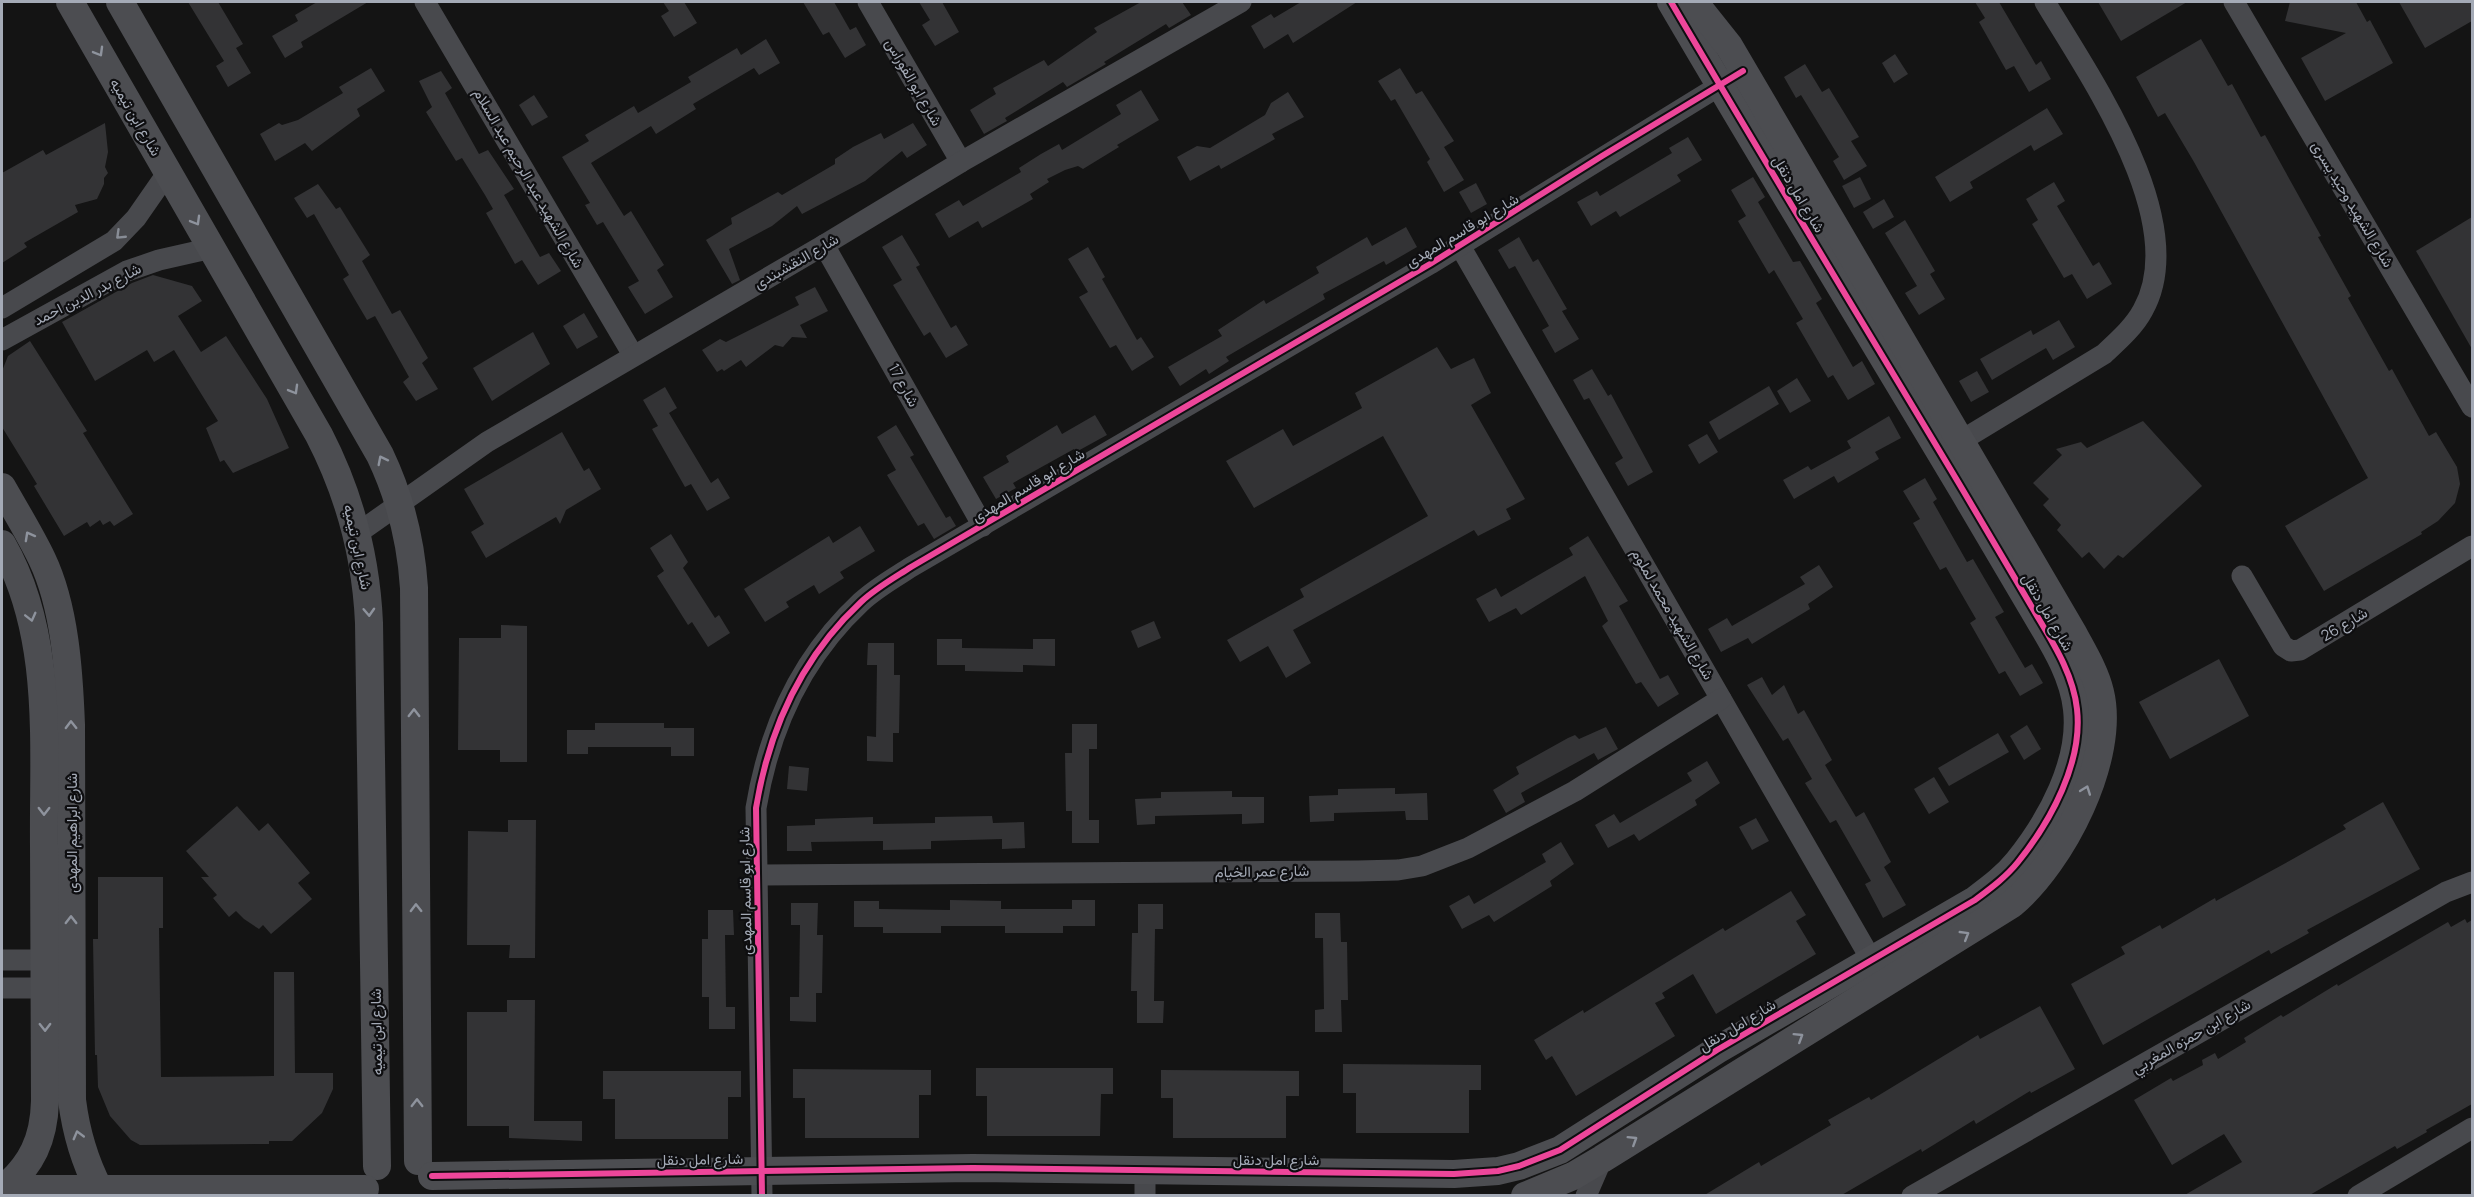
<svg xmlns="http://www.w3.org/2000/svg" width="2474" height="1197" font-family="Manrope,Vazirmatn,sans-serif">
<style>
.building{fill:#333335}
.lines{fill:none;stroke-linecap:round;stroke-linejoin:round}
.street{stroke:#48494d;stroke-width:21}
.secondary{stroke:#4c4d51;stroke-width:28}
.cycleway-casing{stroke:#0e0e10;stroke-width:10}
.cycleway{stroke:#ed469a;stroke-width:6}
.oneway{stroke:#8e939d}
.oneway2{stroke:#888d96}
.labels{text-anchor:middle;dominant-baseline:central;stroke-width:4.5;stroke-linejoin:round;paint-order:stroke}
.street-label{font-size:15px;fill:#a4aab6;stroke:#0e0e10}
</style>
<rect width="100%" height="100%" fill="#141414"/>
<g class="building">
<polygon points="188,2 218,2 243,44 236,48 251,73 228,87 216,66 224,61"/>
<polygon points="317,2 368,2 301,42 303,47 285,58 272,36 298,21 295,15"/>
<polygon points="663,2 684,2 697,23 674,37 661,16 669,11"/>
<polygon points="803,2 834,2 850,30 856,27 866,45 845,58 829,32 823,35"/>
<polygon points="919,2 942,2 959,32 935,46 922,25 930,20"/>
<polygon points="1141,2 1182,2 1191,15 1169,28 1166,24 1104,62 1106,64 1067,87 1063,82 1005,118 1007,121 984,134 970,110 996,94 993,88 1044,60 1048,66 1097,32 1094,28"/>
<polygon points="1301,2 1357,2 1293,43 1288,34 1264,49 1251,26 1271,14 1274,18"/>
<polygon points="1975,2 1999,2 2036,65 2041,61 2051,79 2029,92 2014,66 2006,70 1979,22 1985,18"/>
<polygon points="2098,2 2187,2 2121,41"/>
<polygon points="2290,2 2356,2 2367,22 2370,20 2393,63 2325,101 2301,58 2346,33 2285,21"/>
<polygon points="2399,2 2472,2 2472,21 2425,48"/>
<polygon points="766,39 780,63 759,75 754,68 693,104 696,109 656,134 651,126 591,163 624,216 631,211 664,265 657,270 673,297 645,314 628,287 639,281 603,222 597,225 585,205 590,203 562,157 589,141 585,135 634,106 638,113 691,82 688,77 737,48 741,55"/>
<polygon points="2201,39 2228,86 2232,84 2261,137 2265,135 2321,236 2318,237 2351,296 2348,298 2389,371 2392,369 2429,436 2436,432 2457,467 2460,484 2455,503 2438,521 2421,532 2422,534 2324,591 2285,526 2368,478 2194,162 2165,113 2158,117 2136,77"/>
<polygon points="1895,54 1908,74 1894,83 1882,63"/>
<polygon points="1805,64 1822,92 1829,88 1859,137 1851,141 1867,166 1844,180 1833,161 1839,157 1801,95 1796,98 1784,77"/>
<polygon points="371,68 385,91 357,109 360,116 312,151 305,143 275,161 260,134 279,123 282,125 298,120 343,93 339,87"/>
<polygon points="1400,68 1416,94 1422,91 1454,141 1444,147 1464,180 1444,192 1427,162 1430,159 1395,99 1391,101 1378,81"/>
<polygon points="441,71 452,88 445,93 479,154 488,150 514,189 504,195 540,257 549,253 561,271 538,285 522,260 515,264 486,213 493,209 485,195 462,158 456,161 426,112 432,107 419,81"/>
<polygon points="1141,90 1159,120 1117,145 1119,147 1083,169 1078,166 1065,170 1047,179 1049,182 1030,194 1033,199 982,228 978,221 949,238 935,214 959,200 963,206 1021,172 1019,168 1041,154 1059,144 1062,150 1121,114 1116,105"/>
<polygon points="1288,92 1304,117 1272,134 1275,139 1221,169 1219,165 1190,181 1177,157 1197,146 1210,148 1265,115 1271,103"/>
<polygon points="534,95 548,117 532,126 519,105"/>
<polygon points="2047,108 2063,134 2034,151 2031,145 1970,182 1973,188 1950,202 1935,177"/>
<polygon points="105,123 108,152 105,167 108,173 104,178 104,184 97,199 75,205 78,212 24,243 27,247 2,263 2,173 43,150 46,155"/>
<polygon points="913,123 927,145 907,158 902,151 865,181 802,214 797,206 772,226 729,249 740,280 732,284 706,240 732,224 731,218 778,192 782,195 835,164 835,159 853,147 881,133 884,139"/>
<polygon points="1688,137 1702,160 1677,175 1681,181 1620,217 1616,211 1591,226 1577,202 1597,191 1600,196 1672,153 1669,148"/>
<polygon points="1753,177 1765,197 1758,202 1793,262 1800,261 1822,299 1816,303 1853,367 1862,361 1875,384 1848,400 1833,375 1828,378 1796,323 1803,319 1774,270 1769,274 1738,221 1746,216 1731,190"/>
<polygon points="1860,177 1871,199 1854,208 1842,186"/>
<polygon points="2054,182 2065,201 2057,206 2093,266 2099,262 2112,284 2087,299 2072,274 2064,278 2032,224 2038,220 2026,199"/>
<polygon points="1476,183 1487,204 1471,213 1459,192"/>
<polygon points="318,184 336,209 340,207 370,255 362,261 392,314 400,310 428,358 422,363 438,389 416,401 403,382 409,377 375,316 367,320 354,298 343,279 349,275 314,214 307,218 294,198"/>
<polygon points="1884,199 1894,217 1873,229 1863,212"/>
<polygon points="2472,217 2472,349 2416,251"/>
<polygon points="1905,220 1935,271 1930,274 1945,299 1919,315 1905,293 1917,286 1885,233"/>
<polygon points="1406,227 1417,247 1386,265 1384,261 1323,294 1325,299 1226,357 1229,361 1209,374 1206,369 1180,386 1168,367 1222,336 1218,330 1264,300 1266,304 1319,273 1316,267 1367,237 1372,246"/>
<polygon points="902,235 920,265 916,267 951,328 956,325 968,345 946,358 930,332 924,336 893,285 902,280 882,247"/>
<polygon points="1519,237 1533,262 1538,259 1567,309 1562,311 1579,339 1555,353 1542,330 1549,326 1515,266 1509,269 1498,250"/>
<polygon points="1088,247 1105,277 1102,279 1137,340 1141,337 1154,357 1132,371 1116,345 1110,348 1079,297 1088,292 1068,259"/>
<polygon points="153,275 192,286 202,301 178,316 201,352 226,336 267,399 289,448 233,473 224,460 220,462 206,428 218,421 174,350 154,362 147,350 95,381 62,322 132,283"/>
<polygon points="815,287 828,311 800,325 807,338 792,337 783,347 775,345 746,367 741,360 724,371 722,369 717,372 702,350 720,339 726,342 799,305 795,297"/>
<polygon points="584,313 598,337 577,349 563,326"/>
<polygon points="2059,320 2075,347 2053,360 2046,348 1992,380 1980,359 2031,330 2033,335"/>
<polygon points="533,332 550,364 492,401 473,368"/>
<polygon points="30,341 87,431 83,433 133,514 114,526 110,521 103,525 100,520 90,527 87,522 64,536 34,486 37,484 2,427 2,371 8,356"/>
<polygon points="1437,347 1451,369 1474,358 1491,393 1471,405 1525,499 1506,509 1511,519 1478,536 1474,530 1293,630 1311,663 1286,678 1268,646 1240,662 1227,640 1304,597 1300,589 1428,516 1383,436 1254,508 1226,461 1283,429 1293,446 1362,408 1355,393"/>
<polygon points="1592,369 1608,396 1611,394 1653,472 1628,486 1615,463 1623,458 1589,398 1584,400 1573,380"/>
<polygon points="1977,371 1989,392 1971,402 1959,381"/>
<polygon points="1797,378 1811,401 1790,413 1777,391"/>
<polygon points="1769,386 1779,404 1719,440 1709,422"/>
<polygon points="665,387 677,408 669,413 711,483 718,478 730,498 707,511 691,484 685,487 652,429 658,426 643,400"/>
<polygon points="1095,415 1107,435 1076,452 1074,449 1013,483 1016,488 996,499 983,477 1009,462 1006,456 1057,425 1062,434"/>
<polygon points="1889,416 1901,438 1875,452 1879,459 1838,483 1834,476 1794,499 1783,480 1808,466 1811,470 1851,448 1847,441"/>
<polygon points="2143,421 2202,486 2123,558 2118,555 2104,569 2089,552 2082,558 2057,530 2061,525 2043,505 2049,499 2033,483 2062,455 2056,449 2081,442 2087,448"/>
<polygon points="896,425 914,455 910,457 946,518 950,516 956,526 934,539 924,523 918,526 887,475 896,470 877,437"/>
<polygon points="562,432 584,471 589,468 601,489 566,510 560,524 556,517 486,558 471,532 484,524 464,489"/>
<polygon points="1707,434 1718,452 1699,464 1688,445"/>
<polygon points="1925,478 1937,499 1933,502 1967,562 1973,559 2004,612 1995,617 2025,668 2032,664 2043,683 2020,696 2005,671 1999,674 1970,623 1976,619 1946,567 1940,570 1913,523 1920,519 1903,491"/>
<polygon points="860,526 875,551 840,572 844,578 819,594 814,585 786,602 789,607 765,622 744,589 829,536 833,543"/>
<polygon points="671,534 688,562 683,568 715,618 719,615 730,633 708,647 692,622 688,625 657,576 664,571 650,548"/>
<polygon points="1588,536 1628,601 1619,606 1660,679 1668,675 1679,694 1658,707 1641,682 1636,684 1602,626 1608,621 1585,576 1521,615 1516,608 1489,622 1476,599 1496,588 1501,597 1573,555 1569,548"/>
<polygon points="1819,565 1833,587 1808,604 1810,609 1752,644 1748,638 1721,652 1708,629 1727,618 1732,626 1805,584 1800,577"/>
<polygon points="1154,621 1161,638 1138,648 1131,631"/>
<polygon points="501,625 527,626 527,762 500,762 500,750 458,750 459,638 501,638"/>
<polygon points="937,639 962,639 962,648 1033,649 1033,639 1055,639 1055,666 1023,665 1023,672 965,671 965,665 937,665"/>
<polygon points="868,643 894,643 894,675 900,675 899,733 893,733 893,762 867,761 867,736 876,737 877,665 867,665"/>
<polygon points="2219,659 2249,716 2170,759 2139,702"/>
<polygon points="1762,677 1772,695 1784,685 1798,714 1804,710 1832,760 1825,765 1856,817 1864,812 1891,862 1884,867 1906,905 1883,918 1865,884 1871,881 1836,820 1830,823 1805,783 1812,779 1788,738 1783,741 1747,685"/>
<polygon points="595,723 664,723 664,728 694,728 694,756 671,756 671,747 588,747 588,754 567,754 567,730 595,730"/>
<polygon points="1072,724 1097,724 1097,749 1089,749 1089,820 1099,820 1099,843 1072,843 1072,811 1066,811 1065,753 1072,753"/>
<polygon points="2027,725 2041,749 2024,760 2010,736"/>
<polygon points="1606,727 1618,749 1598,760 1594,753 1521,793 1525,802 1506,813 1493,790 1519,774 1516,767 1568,738 1575,735 1579,739"/>
<polygon points="1998,733 2009,752 1949,786 1938,768"/>
<polygon points="1707,761 1720,783 1695,800 1697,805 1639,841 1634,834 1608,848 1595,825 1614,814 1620,823 1692,781 1687,773"/>
<polygon points="789,766 809,768 807,791 787,789"/>
<polygon points="1934,777 1949,802 1929,814 1914,789"/>
<polygon points="1395,788 1395,794 1427,793 1428,820 1406,820 1405,811 1334,813 1334,821 1310,822 1309,796 1338,795 1338,789"/>
<polygon points="1232,791 1232,797 1264,797 1264,823 1242,824 1242,814 1155,816 1155,824 1137,825 1135,799 1161,798 1161,792"/>
<polygon points="2383,802 2420,869 2307,930 2309,933 2271,954 2269,950 2103,1045 2071,984 2125,954 2121,947 2160,925 2162,929 2215,898 2216,901 2291,860 2346,829 2343,825"/>
<polygon points="237,806 259,831 268,823 310,873 298,883 312,899 271,934 263,925 259,929 244,919 236,911 229,917 213,898 217,895 201,877 209,877 186,851"/>
<polygon points="992,816 993,823 1024,822 1025,848 1002,849 1002,839 931,841 931,849 883,850 883,841 811,842 812,851 787,851 787,826 815,825 815,819 873,817 873,824 935,823 935,817"/>
<polygon points="1756,818 1769,841 1752,850 1739,827"/>
<polygon points="508,820 536,820 535,958 509,958 510,945 467,945 468,831 508,832"/>
<polygon points="1561,842 1574,864 1550,881 1552,886 1494,922 1489,915 1462,929 1449,906 1469,895 1474,904 1546,862 1542,854"/>
<polygon points="98,877 163,877 163,928 159,928 161,1077 274,1076 274,972 294,972 295,1073 333,1073 333,1089 322,1113 292,1141 269,1141 269,1144 140,1145 131,1140 110,1116 98,1087 97,1055 95,1055 93,939 98,939"/>
<polygon points="1791,891 1806,915 1796,921 1816,954 1716,1014 1693,974 1662,993 1665,998 1655,1003 1675,1036 1576,1096 1552,1056 1546,1060 1534,1040 1583,1010 1584,1013 1723,928 1725,931"/>
<polygon points="950,900 1001,901 1001,909 1072,909 1072,900 1095,900 1095,926 1063,926 1063,933 1005,933 1005,926 941,926 941,933 883,933 883,927 854,927 854,901 879,901 879,909 950,910"/>
<polygon points="791,903 818,903 817,935 823,935 822,993 816,993 816,1022 790,1021 790,997 799,997 800,925 791,925"/>
<polygon points="1138,904 1163,904 1163,929 1155,929 1154,1001 1164,1001 1163,1023 1137,1023 1137,991 1131,991 1132,933 1138,933"/>
<polygon points="708,910 733,910 734,935 725,935 726,1007 735,1007 735,1029 709,1029 709,997 702,997 702,939 708,939"/>
<polygon points="1315,913 1340,913 1341,942 1347,942 1348,1000 1341,1000 1342,1032 1315,1032 1315,1010 1324,1009 1323,938 1315,938"/>
<polygon points="2465,919 2467,923 2472,920 2472,1104 2426,1130 2427,1132 2397,1149 2395,1146 2308,1196 2183,1196 2242,1162 2224,1134 2172,1165 2134,1100 2171,1078 2173,1081 2203,1065 2202,1060 2215,1053 2218,1059 2246,1042 2244,1038 2281,1015 2283,1017 2337,984 2338,986 2448,922 2451,927"/>
<polygon points="507,1000 535,1000 534,1121 582,1121 582,1141 509,1138 509,1126 467,1126 467,1012 507,1012"/>
<polygon points="2040,1006 2075,1069 2031,1093 2030,1091 1976,1124 1974,1120 1922,1152 1921,1149 1840,1196 1703,1196 1759,1162 1761,1166 1831,1125 1828,1120 1869,1097 1871,1100 1978,1035 1980,1039"/>
<polygon points="1343,1064 1481,1065 1481,1090 1469,1090 1469,1133 1356,1133 1356,1093 1343,1093"/>
<polygon points="976,1068 1113,1068 1113,1094 1101,1094 1100,1136 987,1136 987,1096 976,1096"/>
<polygon points="793,1069 931,1070 931,1095 919,1095 919,1138 805,1138 805,1098 793,1098"/>
<polygon points="1161,1070 1299,1071 1299,1096 1286,1096 1286,1138 1173,1138 1173,1098 1161,1098"/>
<polygon points="603,1071 741,1071 741,1097 728,1097 728,1139 615,1139 615,1099 603,1099"/>
</g>
<g class="lines">
<g class="street">
<polyline points="425,2 633,355"/>
<polyline points="868,2 961,162"/>
<polyline points="2234,2 2472,407"/>
<polyline points="824,245 983,526"/>
<polyline points="1460,246 1879,973"/>
<polyline points="2,308 114,241 136,218 168,172"/>
<polyline points="2,340 127,271 159,260 212,248"/>
<path d="M1949 448 2104 354C2118 341 2134 327 2143 310 2192 222 2090 77 2045 2"/>
<polyline points="358,533 487,442 824,245 961,162 1241,2"/>
<polyline points="2242,576 2283,646 2291,651 2300,650 2472,546"/>
<polyline points="758,875 1358,871 1398,870 1422,866 1468,848 1575,791 1721,699"/>
<polyline points="2,960 59,960"/>
<polyline points="2,988 58,988"/>
<polyline points="1145,1171 1145,1196"/>
<path d="M762 1196 756 808C769 729 802 657 861 602 876 588 894 578 911 567L1430 264 1732 78"/>
<polyline points="1586,1196 1602,1159"/>
<polyline points="1912,1196 2446,892 2472,882"/>
<polyline points="2358,1196 2472,1128"/>
</g>
<g class="secondary">
<path d="M70 2 319 435C350 495 366 555 369 623L377 1166"/>
<path d="M120 2 380 455C400 497 411 541 414 588L418 1161"/>
<path d="M2 487C15 510 30 534 42 559 65 607 69 672 71 725L72 1100C76 1132 84 1160 99 1189"/>
<path d="M2 544C54 635 43 744 44 846 44 931 45 1016 45 1101 44 1139 32 1165 3 1189"/>
<path d="M432 1176 973 1168 1454 1174 1498 1171 1519 1166 1560 1150 1717 1050 1975 900C1991 888 2006 877 2018 862 2051 821 2083 762 2077 709 2073 672 2051 640 2033 609 2010 570 1987 531 1964 492 1866 328 1767 166 1671 2"/>
<polyline points="2,1189 365,1189"/>
<path d="M1525 1196 1573 1176 1602 1159 2012 904C2062 862 2116 758 2100 692 2095 671 2083 652 2073 633L1729 46 1694 2"/>
</g>
<g class="cycleway-casing">
<g id="cycleway">
<path d="M432 1176 973 1168 1454 1174 1498 1171 1519 1166 1560 1150 1717 1050 1975 900C1991 888 2006 877 2018 862 2051 821 2083 762 2077 709 2073 672 2051 640 2033 609 2010 570 1987 531 1964 492 1866 328 1767 166 1671 2"/>
<path d="M762 1196 756 808C769 729 802 657 861 602 876 588 894 578 911 567L1430 264 1602 156 1743 71"/>
</g>
</g>
<use href="#cycleway" class="cycleway"/>
</g>
<defs><path id="oneway-chevron" d="M-2-3.5L2.5 0L-2 3.5" fill="none" stroke-width="1.6" stroke-linecap="round" stroke-linejoin="round" transform="scale(1.5)"/></defs>
<g class="oneway">
<use href="#oneway-chevron" transform="translate(99 52) rotate(60)"/>
<use href="#oneway-chevron" transform="translate(196 221) rotate(60)"/>
<use href="#oneway-chevron" transform="translate(294 390) rotate(60)"/>
<use href="#oneway-chevron" transform="translate(382 460) rotate(-117)"/>
<use href="#oneway-chevron" transform="translate(29 536) rotate(-119)"/>
<use href="#oneway-chevron" transform="translate(369 612) rotate(87)"/>
<use href="#oneway-chevron" transform="translate(31 617) rotate(76)"/>
<use href="#oneway-chevron" transform="translate(414 713) rotate(-90)"/>
<use href="#oneway-chevron" transform="translate(71 725) rotate(-91)"/>
<use href="#oneway-chevron" transform="translate(2086 790) rotate(-70)"/>
<use href="#oneway-chevron" transform="translate(44 811) rotate(90)"/>
<use href="#oneway-chevron" transform="translate(416 908) rotate(-91)"/>
<use href="#oneway-chevron" transform="translate(71 920) rotate(-90)"/>
<use href="#oneway-chevron" transform="translate(1965 935) rotate(-31)"/>
<use href="#oneway-chevron" transform="translate(45 1027) rotate(89)"/>
<use href="#oneway-chevron" transform="translate(1799 1037) rotate(-32)"/>
<use href="#oneway-chevron" transform="translate(417 1103) rotate(-90)"/>
<use href="#oneway-chevron" transform="translate(78 1135) rotate(-105)"/>
<use href="#oneway-chevron" transform="translate(1633 1140) rotate(-32)"/>
</g>
<use class="oneway2" href="#oneway-chevron" transform="translate(120 235) rotate(136)"/>
<g class="labels">
<g class="street-label">
<text transform="translate(914 82) rotate(60)">شارع ابو الفوراس</text>
<text transform="translate(136 117) rotate(60)">شارع ابن تيميه</text>
<text transform="translate(529 178) rotate(60)">شارع الشهيد عبد الرحيم عبد السلام</text>
<text transform="translate(1799 194) rotate(59)">شارع امل دنقل</text>
<text transform="translate(2353 204) rotate(59)">شارع الشهيد وحيد يسرى</text>
<text transform="translate(1462 230) rotate(-31)">شارع ابو قاسم المهدى</text>
<text transform="translate(796 261) rotate(-30)">شارع النقشبندى</text>
<text transform="translate(87 294) rotate(-27)">شارع بدر الدين احمد</text>
<text transform="translate(904 385) rotate(61)">شارع 17</text>
<text transform="translate(1028 485) rotate(-31)">شارع ابو قاسم المهدى</text>
<text transform="translate(358 547) rotate(78)">شارع ابن تيميه</text>
<text transform="translate(2048 612) rotate(60)">شارع امل دنقل</text>
<text transform="translate(1673 614) rotate(60)">شارع الشهيد محمد لملوم</text>
<text transform="translate(2344 624) rotate(-31)">شارع 26</text>
<text transform="translate(71 833) rotate(-90)">شارع ابراهيم المهدى</text>
<text transform="translate(1262 871) rotate(-1)">شارع عمر الخيام</text>
<text transform="translate(745 891) rotate(-91)">شارع ابو قاسم المهدى</text>
<text transform="translate(1737 1025) rotate(-31)">شارع امل دنقل</text>
<text transform="translate(376 1032) rotate(-91)">شارع ابن تيميه</text>
<text transform="translate(2191 1036) rotate(-30)">شارع ابن حمزه المغربي</text>
<text transform="translate(700 1159) rotate(-1)">شارع امل دنقل</text>
<text x="1276" y="1159">شارع امل دنقل</text>
</g>
</g>
<rect width="2474" height="1197" fill="none" stroke="#a4aab6" stroke-width="6"/>
</svg>
